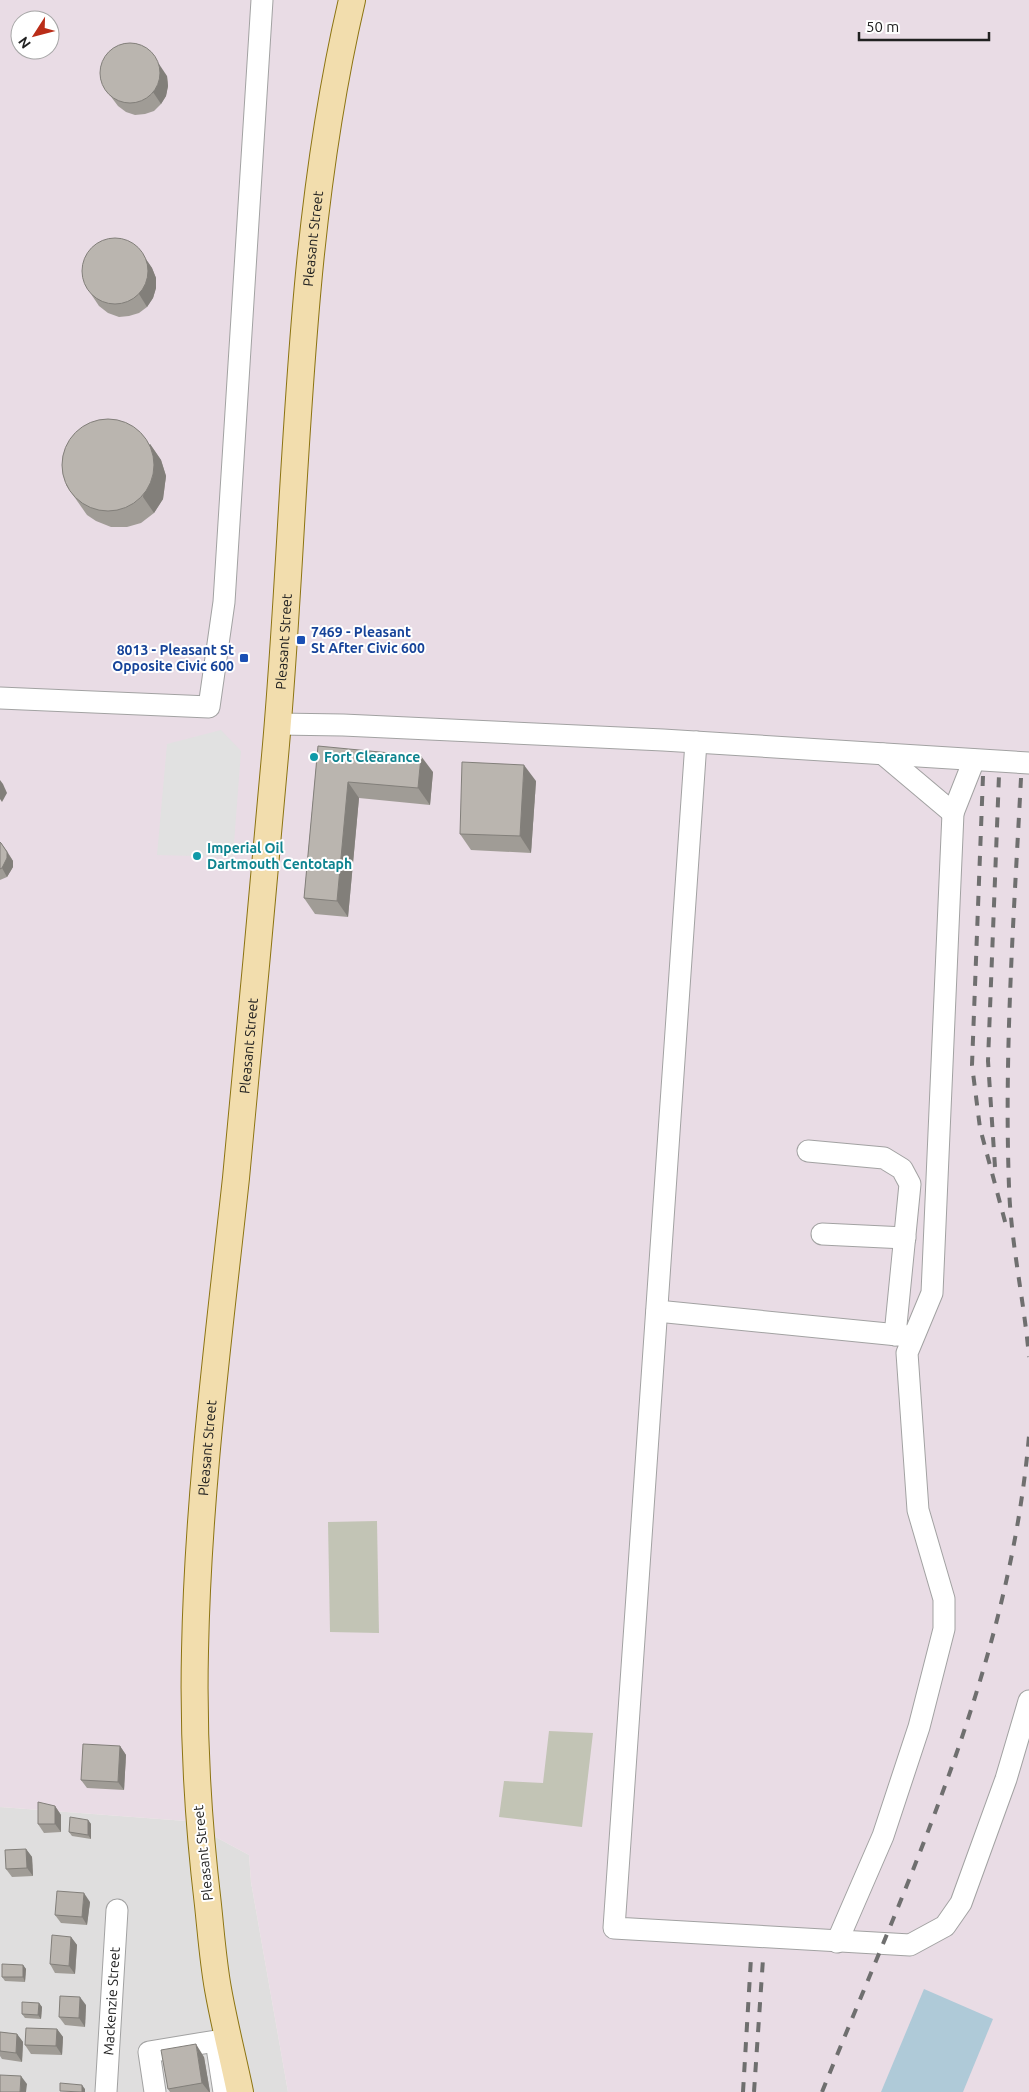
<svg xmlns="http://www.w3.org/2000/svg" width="1029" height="2092" font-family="Ubuntu,sans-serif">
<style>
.residential{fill:#dfdede}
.industrial{fill:#e9dce5;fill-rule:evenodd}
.construction{fill:#c2c4b5}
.parking{fill:#e1e1e1}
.water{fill:#afcad8}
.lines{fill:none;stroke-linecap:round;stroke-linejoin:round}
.minor-casing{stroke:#a2a2a2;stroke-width:23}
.major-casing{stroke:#8c7412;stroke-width:28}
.minor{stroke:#fff;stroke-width:21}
.major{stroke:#f2ddad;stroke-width:26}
.rail{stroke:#6f6f6f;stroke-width:4;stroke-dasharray:10 10;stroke-linecap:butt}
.wall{fill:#a09c96}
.shaded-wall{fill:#827f7a}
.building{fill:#bab5af;stroke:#827f7a}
.transit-dot{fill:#1a4fb4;stroke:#fff;stroke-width:2}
.culture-dot{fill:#0f9aa8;stroke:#fff;stroke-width:2}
.labels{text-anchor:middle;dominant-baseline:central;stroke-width:4;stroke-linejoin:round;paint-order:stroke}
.street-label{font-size:14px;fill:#212121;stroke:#fff}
.transit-label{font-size:14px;font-weight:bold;fill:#164399;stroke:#fff;text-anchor:start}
.culture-label{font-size:14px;font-weight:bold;fill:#0d838f;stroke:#fff;text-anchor:start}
</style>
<rect width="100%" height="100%" fill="#f0efe9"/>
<polygon class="residential" points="0,1807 186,1821 249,1855 251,1882 288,2092 0,2092"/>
<path class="industrial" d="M0 0H1029V2092H288L251 1882 249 1855 186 1821 0 1807ZM20 20H50V50H20Z"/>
<g class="construction">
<polygon points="377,1521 379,1633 330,1632 328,1522"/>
<polygon points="549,1731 593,1733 582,1827 499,1817 504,1781 543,1783"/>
</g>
<polygon class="parking" points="221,730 241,751 233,857 157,855 167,744"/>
<polygon class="water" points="924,1989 993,2019 963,2092 881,2092"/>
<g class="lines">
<g class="minor-casing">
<g id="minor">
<polyline points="0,698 209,707 224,602 262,0"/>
<polyline points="278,724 343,725 663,740 1029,763"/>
<polyline points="696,742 614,1928 910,1945 945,1926 961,1903 1006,1779 1029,1701"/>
<polyline points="883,754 953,813 974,760"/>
<polyline points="808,1151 884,1158 902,1169 910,1184 895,1335"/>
<polyline points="822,1234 905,1238"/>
<polyline points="657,1311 908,1336"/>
<polyline points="837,1942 883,1836 919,1727 944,1629 944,1599 918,1510 907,1353 932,1293 953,813"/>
<path id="s1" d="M106 2092 117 1910"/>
<polyline points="155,2092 149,2052 216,2041 224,2092"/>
</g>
</g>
<g class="major-casing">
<g id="major">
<path id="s2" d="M240 2092C233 2058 224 2023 218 1989 213 1961 211 1933 208 1905 198 1821 193 1736 195 1651 198 1493 219 1335 236 1178 250 1037 262 897 275 756 298 504 294 248 352 0"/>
</g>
</g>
<use href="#minor" class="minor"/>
<use href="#major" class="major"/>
<g class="rail">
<polyline points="983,776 972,1065 980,1128 1007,1229"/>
<path d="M1021 778C1014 914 1004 1051 1009 1187 1011 1244 1024 1300 1029 1357"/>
<polyline points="995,1167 988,1061 999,775"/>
<polyline points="743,2092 751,1958"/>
<polyline points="754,2092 763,1959"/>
<path d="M822 2092C908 1879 1009 1668 1029 1436"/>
</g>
</g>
<g class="wall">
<polygon points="167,76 168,86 166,96 161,104 154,111 145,114 135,115 126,112 118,106 103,86"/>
<polygon points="143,255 152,268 156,278 156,288 153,298 147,307 139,313 129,316 119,317 108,313 99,306 91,294"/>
<polygon points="150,444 161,460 166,476 163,499 154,513 141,523 127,527 111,527 96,521 87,515 66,485"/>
<polygon points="318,746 433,772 430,805 359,798 348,917 315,914 304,898"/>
<polygon points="536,781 531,853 471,850 460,834"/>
<polygon points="0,842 7,851 13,861 13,867 7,877 0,880"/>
<polygon points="120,1746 126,1755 124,1790 87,1788 81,1780"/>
<polygon points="55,1806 61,1815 61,1832 44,1833 38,1824"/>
<polygon points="88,1820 91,1824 91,1839 72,1836 69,1832"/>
<polygon points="26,1849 32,1857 33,1876 12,1877 6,1869"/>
<polygon points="90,1902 87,1925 61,1923 55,1915"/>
<polygon points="71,1937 77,1945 75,1974 55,1973 50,1964"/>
<polygon points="23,1965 26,1969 25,1982 5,1981 2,1977"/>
<polygon points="39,2003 42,2007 41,2019 25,2018 22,2014"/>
<polygon points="86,2005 85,2027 65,2025 59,2017"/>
<polygon points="57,2029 63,2037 62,2055 31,2054 25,2045"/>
<polygon points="0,2032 17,2034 23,2042 22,2062 2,2059 0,2056"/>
<polygon points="204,2057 210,2092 170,2092 168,2089"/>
</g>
<g class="shaded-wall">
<polygon points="159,64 167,76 168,86 166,96 161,104 153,92"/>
<polygon points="143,255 152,268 156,278 156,288 153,298 147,307 139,294"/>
<polygon points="150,444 161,460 166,476 163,499 154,513 143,497"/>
<polygon points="421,756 433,772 430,805 418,788"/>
<polygon points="524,765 536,781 531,853 520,836"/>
<polygon points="0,780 3,784 7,793 2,802 0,799"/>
<polygon points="348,782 359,798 348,917 337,901"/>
<polygon points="1,843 13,861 13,867 7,877 2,868"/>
<polygon points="120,1746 126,1755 124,1790 118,1782"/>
<polygon points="55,1806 61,1815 61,1832 55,1824"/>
<polygon points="88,1820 91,1824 91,1839 88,1835"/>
<polygon points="26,1849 32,1857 33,1876 27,1868"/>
<polygon points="84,1893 90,1902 87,1925 82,1917"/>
<polygon points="71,1937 77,1945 75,1974 69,1966"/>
<polygon points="23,1965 26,1969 25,1982 23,1977"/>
<polygon points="80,1997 86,2005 85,2027 79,2018"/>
<polygon points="39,2003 42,2007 41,2019 38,2015"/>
<polygon points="57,2029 63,2037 62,2055 56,2046"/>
<polygon points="17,2034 23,2042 22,2062 16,2053"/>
<polygon points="196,2044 204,2057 210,2092 209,2092 202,2083"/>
<polygon points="21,2076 27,2084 26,2092 20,2092"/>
<polygon points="82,2085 85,2089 85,2092 82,2092"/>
</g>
<g class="building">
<circle cx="130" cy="73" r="30"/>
<circle cx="115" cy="271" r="33"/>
<circle cx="108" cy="465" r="46"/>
<polygon points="318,746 421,756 418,788 348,782 337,901 304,898"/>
<polygon points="462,762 524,765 520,836 460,834"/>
<polygon points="0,842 1,843 7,852 7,858 2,868 0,869"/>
<polygon points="83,1744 120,1746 118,1782 81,1780"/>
<polygon points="38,1802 55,1806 55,1824 38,1824"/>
<polygon points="70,1817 88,1820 88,1835 69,1832"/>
<polygon points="26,1849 27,1868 6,1869 5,1850"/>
<polygon points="57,1891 84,1893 82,1917 55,1915"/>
<polygon points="52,1935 71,1937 69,1966 50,1964"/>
<polygon points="2,1964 23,1965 23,1977 2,1977"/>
<polygon points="60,1996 80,1997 79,2018 59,2017"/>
<polygon points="22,2002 39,2003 38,2015 22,2014"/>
<polygon points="26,2028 57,2029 56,2046 25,2045"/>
<polygon points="0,2032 17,2034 16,2053 0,2051"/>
<polygon points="196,2044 202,2083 168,2089 161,2050"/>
<polygon points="0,2075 21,2076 20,2092 0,2092"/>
<polygon points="60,2083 82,2085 82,2092 60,2091"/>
</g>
<g class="transit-dot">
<rect x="296" y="635" width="10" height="10" rx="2.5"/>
<rect x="239" y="653" width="10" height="10" rx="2.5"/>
</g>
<g class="culture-dot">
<circle cx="314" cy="757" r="5"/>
<circle cx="197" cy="856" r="5"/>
</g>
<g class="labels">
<g class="street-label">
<text stroke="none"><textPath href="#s2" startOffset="1862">Pleasant Street</textPath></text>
<text stroke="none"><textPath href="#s2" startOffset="1458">Pleasant Street</textPath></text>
<text stroke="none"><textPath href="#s2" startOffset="1052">Pleasant Street</textPath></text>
<text stroke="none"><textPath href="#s2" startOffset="648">Pleasant Street</textPath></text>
<text transform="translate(203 1853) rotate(-96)">Pleasant Street</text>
<text stroke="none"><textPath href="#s1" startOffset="91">Mackenzie Street</textPath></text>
</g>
<g class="transit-label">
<text x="311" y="632">7469 - Pleasant<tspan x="311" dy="16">St After Civic 600</tspan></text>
<text x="234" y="650" text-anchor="end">8013 - Pleasant St<tspan x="234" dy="16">Opposite Civic 600</tspan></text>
</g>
<g class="culture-label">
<text x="324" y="757">Fort Clearance</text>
<text x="207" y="848">Imperial Oil<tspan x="207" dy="16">Dartmouth Centotaph</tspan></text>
</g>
</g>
<g transform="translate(35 35) rotate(234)"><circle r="24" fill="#ffffff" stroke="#a6a6a6"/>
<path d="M0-4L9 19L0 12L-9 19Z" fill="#ba2d18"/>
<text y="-8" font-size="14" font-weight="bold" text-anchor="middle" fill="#212121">N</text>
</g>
<path d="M859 32v8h130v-8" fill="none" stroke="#212121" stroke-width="2.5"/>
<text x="866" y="32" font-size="15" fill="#212121" stroke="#ffffff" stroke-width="4" paint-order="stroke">50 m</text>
</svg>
